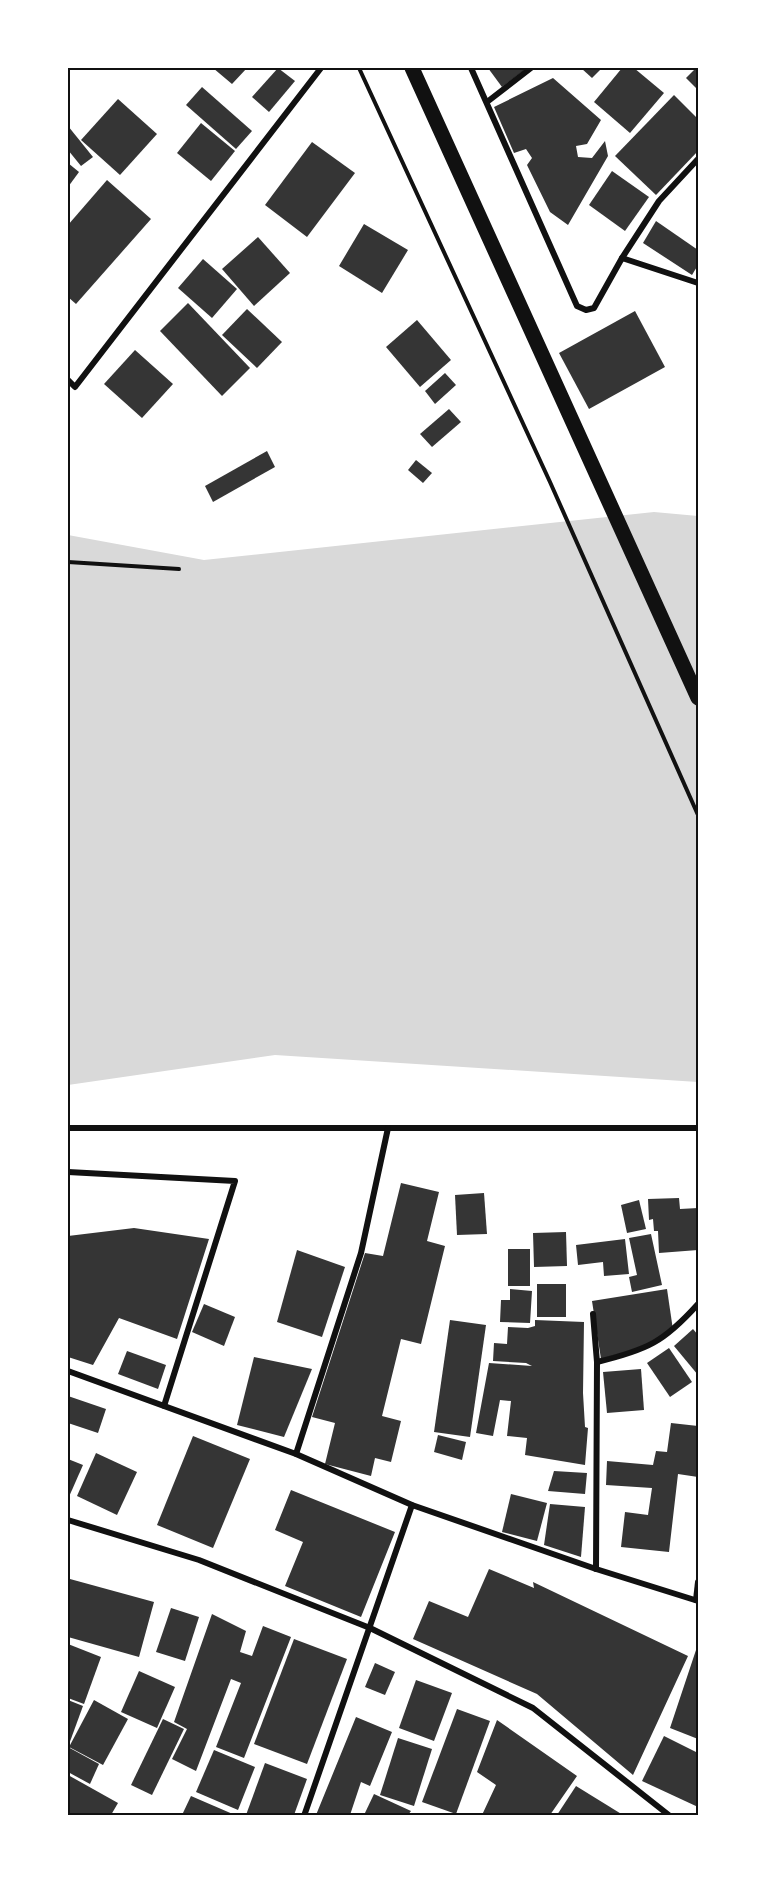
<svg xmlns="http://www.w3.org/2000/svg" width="766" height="1883" font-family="Overpass,sans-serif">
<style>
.water{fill:#d9d9d9}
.building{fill:#353535}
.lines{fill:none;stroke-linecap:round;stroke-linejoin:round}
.path{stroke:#111;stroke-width:4}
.minor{stroke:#111;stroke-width:6}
.primary{stroke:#111;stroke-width:15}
.neatline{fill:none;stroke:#111;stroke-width:2}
</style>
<rect width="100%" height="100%" fill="#fff"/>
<polygon class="water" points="654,512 698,516 698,1082 275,1055 68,1085 68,535 204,560"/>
<g class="building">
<polygon points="213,68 247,68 232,84"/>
<polygon points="278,68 295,81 269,112 252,97"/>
<polygon points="488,68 527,68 502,87"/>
<polygon points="581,68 602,68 592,78"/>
<polygon points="622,68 634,68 664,93 630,133 594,102"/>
<polygon points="696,68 698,68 698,90 686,78"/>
<polygon points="553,78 601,120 587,144 576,146 578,157 592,158 605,141 608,156 568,225 550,212 527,165 532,158 526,149 514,153 494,107"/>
<polygon points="202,87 252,131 236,149 186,105"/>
<polygon points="674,95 698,119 698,151 656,195 615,156"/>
<polygon points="118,99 157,134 120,175 81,140"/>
<polygon points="201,123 235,151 211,181 177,153"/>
<polygon points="68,126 93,157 81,166 68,150"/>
<polygon points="312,142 355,173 307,237 265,205"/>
<polygon points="68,163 79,172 68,187"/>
<polygon points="612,171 649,197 625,231 589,205"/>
<polygon points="107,180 151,219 76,304 68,297 68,225"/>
<polygon points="656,221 698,250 698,265 692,275 643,243"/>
<polygon points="364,224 408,250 382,293 339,266"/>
<polygon points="258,237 290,273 254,306 222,269"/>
<polygon points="203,259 237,289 212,318 178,288"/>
<polygon points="188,303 250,368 222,396 160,331"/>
<polygon points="247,309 282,342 257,368 222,335"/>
<polygon points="635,311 665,367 589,409 559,353"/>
<polygon points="417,320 451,360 420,387 386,347"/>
<polygon points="135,350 173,384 142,418 104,384"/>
<polygon points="445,373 456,385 435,404 425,391"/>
<polygon points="449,409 461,422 432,447 420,434"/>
<polygon points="267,451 275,467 213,502 205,486"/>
<polygon points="416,460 432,473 423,483 408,470"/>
<polygon points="401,1183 439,1192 427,1241 445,1246 421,1344 401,1339 382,1416 401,1421 391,1462 375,1458 371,1476 325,1464 335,1423 312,1417 365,1253 383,1256"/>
<polygon points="484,1193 487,1234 457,1235 455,1195"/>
<polygon points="679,1198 680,1209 698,1208 698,1250 659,1253 658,1231 654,1231 653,1219 649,1220 648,1199"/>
<polygon points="639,1200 646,1229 627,1233 621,1205"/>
<polygon points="134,1228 209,1239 177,1339 119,1318 93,1365 68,1357 68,1236"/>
<polygon points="566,1232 567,1266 534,1267 533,1233"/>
<polygon points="651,1234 662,1285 632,1292 629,1277 637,1275 629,1238"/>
<polygon points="625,1239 629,1274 604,1276 603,1262 578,1265 576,1245"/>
<rect x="508" y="1249" width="22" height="37"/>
<polygon points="297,1250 345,1267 322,1337 277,1322"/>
<rect x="537" y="1284" width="29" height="33"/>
<polygon points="510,1289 532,1291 530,1323 500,1322 501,1300 510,1300"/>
<polygon points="667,1289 673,1330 644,1347 601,1359 592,1301"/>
<polygon points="204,1304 235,1317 224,1346 192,1332"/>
<polygon points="450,1320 486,1325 470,1437 434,1432"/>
<polygon points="535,1320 584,1322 583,1393 585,1427 588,1428 585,1465 525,1455 527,1438 507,1436 511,1401 500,1400 493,1436 476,1433 489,1363 532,1366 526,1363 493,1361 494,1343 507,1344 508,1327 528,1328 535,1326"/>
<polygon points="693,1329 698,1335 698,1375 674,1346"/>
<polygon points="669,1348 692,1382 670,1397 647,1363"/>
<polygon points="127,1351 166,1365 158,1389 118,1374"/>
<polygon points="254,1357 312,1369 284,1437 237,1425"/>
<polygon points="641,1369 644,1410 607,1413 603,1372"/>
<polygon points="68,1396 106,1409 98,1433 68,1423"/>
<polygon points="671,1423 698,1426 698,1477 678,1474 669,1552 621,1547 625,1512 648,1515 652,1488 606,1485 607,1461 653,1465 656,1451 667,1452"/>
<polygon points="438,1435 466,1442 462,1460 434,1452"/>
<polygon points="193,1436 250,1459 213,1548 157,1525"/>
<polygon points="96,1453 137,1472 117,1515 77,1496"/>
<polygon points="68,1459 83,1465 68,1499"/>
<polygon points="554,1471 587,1473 585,1494 548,1491"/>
<polygon points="291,1490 395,1532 361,1617 285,1586 303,1542 275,1530"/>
<polygon points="511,1494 547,1503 537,1541 502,1532"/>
<polygon points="550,1504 585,1507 581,1557 544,1545"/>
<polygon points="489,1569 534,1588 533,1582 688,1656 633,1775 537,1694 413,1639 429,1601 468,1617"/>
<polygon points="70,1579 154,1602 139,1657 68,1637 68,1589"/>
<polygon points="171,1608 199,1617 185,1661 156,1652"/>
<polygon points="212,1614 246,1631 240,1652 252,1656 263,1626 291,1637 244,1758 216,1747 241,1683 231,1679 196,1771 172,1759 187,1729 174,1722"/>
<polygon points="294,1639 347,1659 307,1764 254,1744"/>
<polygon points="68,1644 101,1657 84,1704 68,1698"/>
<polygon points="698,1644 698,1739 670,1728"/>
<polygon points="375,1663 395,1672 385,1695 365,1687"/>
<polygon points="139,1671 175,1687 157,1728 121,1712"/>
<polygon points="416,1680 452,1693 434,1741 399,1728"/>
<polygon points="68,1700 83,1706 68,1747"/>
<polygon points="94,1700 128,1719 103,1765 69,1747"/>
<polygon points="457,1709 490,1721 456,1814 422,1802"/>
<polygon points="356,1717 392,1732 370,1786 361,1782 350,1815 316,1815"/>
<polygon points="163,1719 184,1729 152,1795 131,1785"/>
<polygon points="497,1720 577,1776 550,1815 482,1815 496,1785 477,1772"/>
<polygon points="664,1736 698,1753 698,1807 642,1781"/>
<polygon points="398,1738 432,1749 414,1806 380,1795"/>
<polygon points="68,1747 99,1764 90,1784 68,1772"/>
<polygon points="214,1750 255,1767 238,1810 196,1792"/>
<polygon points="265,1763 307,1779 294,1815 246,1815"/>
<polygon points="68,1775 118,1803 111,1815 68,1815"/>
<polygon points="576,1786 623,1815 557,1815"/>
<polygon points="374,1794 411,1811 408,1815 364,1815"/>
<polygon points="191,1796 235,1815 182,1815"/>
</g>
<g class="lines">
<g class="path">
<polyline points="359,68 550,482 698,815"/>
<polyline points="68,562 179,569"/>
</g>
<g class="minor">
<polyline points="471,68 577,306 586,310 594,308 622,258 698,283"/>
<polyline points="487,102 531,68"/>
<polyline points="622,258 659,201 698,159"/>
<polyline points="68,380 75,387 321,68"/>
<polyline points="68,1128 698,1128"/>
<polyline points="68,1172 235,1181 164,1406"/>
<polyline points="593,1314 597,1362 596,1569"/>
<path d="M597 1362C647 1350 664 1342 698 1304"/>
<polyline points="68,1371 296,1454 412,1505 596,1569 698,1601"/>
<polyline points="296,1454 361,1253 388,1128"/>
<polyline points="68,1520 199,1560 370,1628 533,1708 670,1816"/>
<polyline points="696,1600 698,1582"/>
<polyline points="304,1816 412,1505"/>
</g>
<polyline class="primary" points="412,68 698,698"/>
</g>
<rect width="766" height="1883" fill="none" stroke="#ffffff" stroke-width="138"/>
<rect x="69" y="69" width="628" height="1745" class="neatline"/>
</svg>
